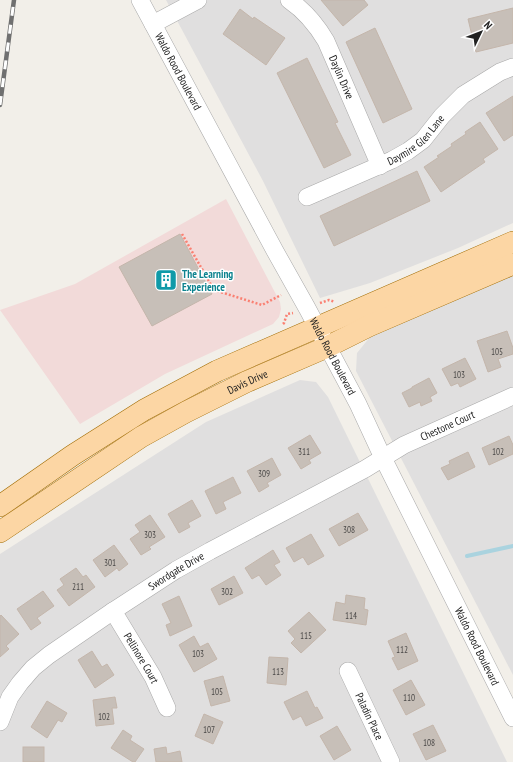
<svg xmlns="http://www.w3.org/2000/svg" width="513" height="762" font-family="'PT Sans Narrow',sans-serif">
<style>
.residential{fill:#e0dfdf}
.commercial{fill:#f2dad9}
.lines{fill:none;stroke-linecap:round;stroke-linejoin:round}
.stream{stroke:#aad3df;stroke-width:4}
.building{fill:#c7bfb8;stroke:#c4b6ab}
.minor-casing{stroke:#a9a9a9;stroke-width:18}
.major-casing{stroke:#a06b00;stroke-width:22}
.path{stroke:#fa8072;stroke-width:2.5;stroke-dasharray:2 2;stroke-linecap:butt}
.minor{stroke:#fff;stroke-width:17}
.major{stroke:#fcd6a4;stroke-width:21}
.rail-casing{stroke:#707070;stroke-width:4.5}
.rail{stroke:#fff;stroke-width:3;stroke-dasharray:9;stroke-linecap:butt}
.labels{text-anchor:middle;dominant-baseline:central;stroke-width:3;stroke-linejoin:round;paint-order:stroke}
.number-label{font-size:9px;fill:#4b4948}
.street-label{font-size:11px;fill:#222;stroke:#fff}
.culture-label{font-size:11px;font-weight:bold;fill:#0d838f;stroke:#fff;text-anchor:start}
</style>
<rect width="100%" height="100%" fill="#f2efe9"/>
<g class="residential">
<polygon points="166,0 513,0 513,223 458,248 370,283 320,298 263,181"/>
<polygon points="513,270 513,675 356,371 357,353 370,337"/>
<polygon points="300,380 316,382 328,397 507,762 0,762 0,554 206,422"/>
</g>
<polygon class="commercial" points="226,199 280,302 281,309 279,317 273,324 165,374 80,424 0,310 75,284"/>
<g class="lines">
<polyline class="stream" points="467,556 513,546"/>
</g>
<g class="building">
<polygon points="321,0 364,0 368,5 343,26"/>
<polygon points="513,8 513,43 476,52 468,19"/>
<polygon points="240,9 253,19 254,17 285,38 266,65 223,34"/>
<polygon points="375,28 412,109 383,123 346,42"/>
<polygon points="307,58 338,122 335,123 351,155 324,168 277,73"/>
<polygon points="513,96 513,135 504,141 486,113"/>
<polygon points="480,122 498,149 483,159 485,162 441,192 424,167 439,157 437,156 452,146 451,144 466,134 465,132"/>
<polygon points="417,171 430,201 334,246 320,216"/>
<polygon points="180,234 212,294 152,326 119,267"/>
<polygon points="507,331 513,348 513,354 498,359 501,367 488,372 477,341"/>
<polygon points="465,358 476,379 460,387 458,383 451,386 442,369"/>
<polygon points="429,378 437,393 430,397 432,401 421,406 420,402 409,407 402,393 412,388 412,387"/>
<polygon points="310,435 321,453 309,460 311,463 301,469 288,448"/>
<polygon points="509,436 513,445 513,454 489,465 482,448"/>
<polygon points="468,452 475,467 448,480 441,468 450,464 449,461"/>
<polygon points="272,458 281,475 267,483 269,486 259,492 247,471"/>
<polygon points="233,477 241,493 223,502 226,509 216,514 205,491"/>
<polygon points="192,500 201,516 188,523 190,527 179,533 168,514"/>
<polygon points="358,513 368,530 339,546 329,529"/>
<polygon points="150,515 165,537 149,547 151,549 141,555 130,539 140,532 135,525"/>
<polygon points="311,534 324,556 308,565 303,557 294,562 286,548"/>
<polygon points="114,545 128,564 119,571 117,568 105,577 93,560"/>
<polygon points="273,550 280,562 274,565 281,575 266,585 259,575 252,579 245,568"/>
<polygon points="76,568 83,577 86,575 95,587 69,606 57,590 64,585 60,579"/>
<polygon points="234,576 243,593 219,605 211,589"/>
<polygon points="43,591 54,606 37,618 41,623 31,630 17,609"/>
<polygon points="346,595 365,598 364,609 368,610 366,625 333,620 336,602 345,604"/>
<polygon points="179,596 192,626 170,636 166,625 171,623 162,604"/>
<polygon points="309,612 326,630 301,653 291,643 295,639 288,631"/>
<polygon points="1,615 19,634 6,646 9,649 0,657 0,616"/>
<polygon points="406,633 418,661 398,670 392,658 395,657 388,641"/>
<polygon points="194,636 200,647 208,643 217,659 194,672 179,645"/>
<polygon points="92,651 102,667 107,664 114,675 95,688 78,660"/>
<polygon points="269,657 288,658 286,685 267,683"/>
<polygon points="223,676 230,701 211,706 204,681"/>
<polygon points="411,680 425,705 406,715 393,690"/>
<polygon points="307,691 315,708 317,707 323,718 306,726 301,716 293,720 284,702"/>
<polygon points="115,697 117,708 112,708 114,724 96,726 93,700"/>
<polygon points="47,701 67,713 62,722 58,720 47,738 31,727"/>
<polygon points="204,714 223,722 213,744 195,736"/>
<polygon points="433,725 446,751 426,760 413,734"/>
<polygon points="337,726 351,750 334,760 320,736"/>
<polygon points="123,730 132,736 130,740 144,749 135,762 133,762 111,748"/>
<rect x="23" y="747" width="21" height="15"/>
<polygon points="166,747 167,754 180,751 182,762 156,762 154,749"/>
</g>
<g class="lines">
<g class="minor-casing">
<g id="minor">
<path id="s1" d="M140 0 275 251 307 308 358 404 383 458 513 718"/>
<path id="s2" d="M289 0C305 11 316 24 326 41L380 166"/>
<polyline points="153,24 198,0"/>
<path id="s3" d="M307 197 392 160 408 151 423 140 442 116 463 95 500 72 513 67"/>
<path id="s4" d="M113 611 153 677 167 708"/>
<path id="s5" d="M348 671 391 762"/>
<path id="s6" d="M0 722 10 697 20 683 33 668 49 655 113 611 176 570 210 551 365 469 404 445 513 396"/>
</g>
</g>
<g class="major-casing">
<g id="major">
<polyline points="0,506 73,455 144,410 217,371 513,242"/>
<path id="s7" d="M0 532 141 437 186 412 246 382 327 347 369 326 513 264"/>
</g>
</g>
<g class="path">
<polyline points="182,234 214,290 262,305 281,295"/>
<polyline points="320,303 329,300 335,302"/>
<polyline points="283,324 284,323 287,314 293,313"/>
</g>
<use href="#minor" class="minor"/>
<use href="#major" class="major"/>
<g class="rail-casing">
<polyline id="rail" points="0,105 14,0"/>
</g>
<use href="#rail" class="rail"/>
</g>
<defs>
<g id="building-square" transform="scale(1.15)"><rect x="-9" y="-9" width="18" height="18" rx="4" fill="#0f9aa8" stroke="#fff"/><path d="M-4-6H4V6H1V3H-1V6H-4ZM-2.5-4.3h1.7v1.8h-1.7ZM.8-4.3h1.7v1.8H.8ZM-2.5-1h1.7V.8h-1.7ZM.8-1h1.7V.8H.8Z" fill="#fff"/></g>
</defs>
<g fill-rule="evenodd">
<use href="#building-square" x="166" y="280"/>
</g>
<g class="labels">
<g class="number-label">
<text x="497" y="351">105</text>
<text x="459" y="374">103</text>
<text x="304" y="451">311</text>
<text x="498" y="451">102</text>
<text x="264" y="473">309</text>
<text x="349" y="529">308</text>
<text x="150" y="534">303</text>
<text x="110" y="562">301</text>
<text x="78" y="586">211</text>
<text x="227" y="591">302</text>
<text x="351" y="615">114</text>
<text x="306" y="635">115</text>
<text x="402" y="649">112</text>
<text x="198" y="653">103</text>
<text x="278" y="671">113</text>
<text x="217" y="691">105</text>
<text x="409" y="697">110</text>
<text x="104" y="716">102</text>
<text x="209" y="729">107</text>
<text x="429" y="742">108</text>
</g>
<g class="street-label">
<text stroke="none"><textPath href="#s1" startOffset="81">Waldo Rood Boulevard</textPath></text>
<text stroke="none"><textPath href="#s2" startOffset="95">Daylin Drive</textPath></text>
<text stroke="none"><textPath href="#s3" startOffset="124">Daymire Glen Lane</textPath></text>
<text stroke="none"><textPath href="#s1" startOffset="405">Waldo Rood Boulevard</textPath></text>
<text stroke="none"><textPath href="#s7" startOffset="290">Davis Drive</textPath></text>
<text stroke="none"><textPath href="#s6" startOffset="545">Chestone Court</textPath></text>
<text stroke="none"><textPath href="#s6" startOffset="237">Swordgate Drive</textPath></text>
<text stroke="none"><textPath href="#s1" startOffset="729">Waldo Rood Boulevard</textPath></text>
<text stroke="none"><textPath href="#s4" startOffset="55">Pellinore Court</textPath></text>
<text stroke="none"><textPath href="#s5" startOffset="50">Paladin Place</textPath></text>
</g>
<g class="culture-label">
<text x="182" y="274">The Learning<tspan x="182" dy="13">Experience</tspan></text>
</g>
</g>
<g transform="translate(481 32) rotate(47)" stroke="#ffffff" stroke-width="3" paint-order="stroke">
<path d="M0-3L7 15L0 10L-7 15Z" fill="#222222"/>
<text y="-6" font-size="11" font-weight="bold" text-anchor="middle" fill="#222222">N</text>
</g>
</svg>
